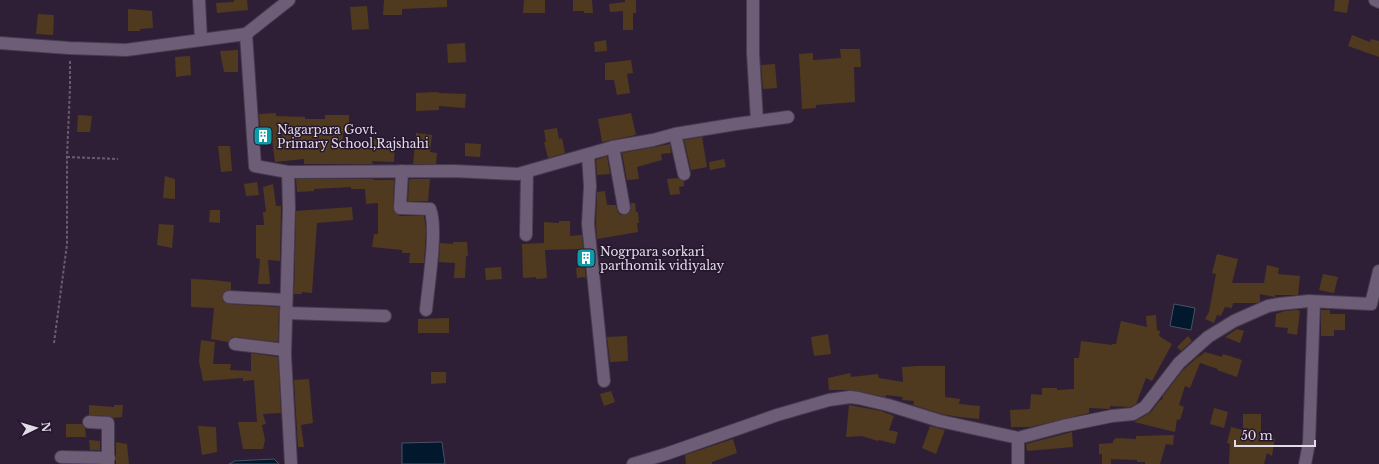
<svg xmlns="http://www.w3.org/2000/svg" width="1379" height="464" font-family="'Libre Baskerville',serif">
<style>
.water{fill:#02182d;stroke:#465266}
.building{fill:#503a1f}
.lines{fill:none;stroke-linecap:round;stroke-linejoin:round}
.street-casing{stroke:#473b4e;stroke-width:14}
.path{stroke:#695c70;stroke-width:2;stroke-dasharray:3 2;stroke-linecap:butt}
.street{stroke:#6e5d77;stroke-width:12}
.labels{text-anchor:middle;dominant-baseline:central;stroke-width:3;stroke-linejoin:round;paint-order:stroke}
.poi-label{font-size:12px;fill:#e4dbea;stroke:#24162c;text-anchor:start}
</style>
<rect width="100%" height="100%" fill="#2e1f36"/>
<g class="water">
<polygon points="1174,304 1195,308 1191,330 1170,326"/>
<polygon points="442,442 445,464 402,464 402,443"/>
<polygon points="274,459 279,464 229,464 235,461"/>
</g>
<g class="building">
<polygon points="234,0 247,0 248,10 217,13 216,3 234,2"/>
<polygon points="384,0 447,0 447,7 402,9 402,15 383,15"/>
<polygon points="524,0 545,0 545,13 523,13"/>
<polygon points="573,0 592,0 593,13 584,13 584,11 573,11"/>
<polygon points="625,0 636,0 636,13 633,13 633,30 623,30 623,11 610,12 609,4 625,2"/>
<polygon points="1335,0 1349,0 1347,13 1334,11"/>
<polygon points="367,6 369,29 352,30 350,7"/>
<polygon points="128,9 152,11 153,28 140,29 140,31 128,31"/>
<polygon points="38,14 54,15 53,35 36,34"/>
<polygon points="1352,35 1370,42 1371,39 1379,41 1379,57 1348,46"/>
<polygon points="606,40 607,51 595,52 594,42"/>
<polygon points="465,43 466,62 448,63 447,44"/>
<polygon points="840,49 860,49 861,67 854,67 855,102 816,105 816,108 802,109 799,54 813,53 813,60 841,58"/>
<polygon points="238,50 238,72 224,72 220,51"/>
<polygon points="190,56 191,75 176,77 175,57"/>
<polygon points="631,60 633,73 627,74 630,93 617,95 614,80 605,80 605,63"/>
<polygon points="775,64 777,88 763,89 761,65"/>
<polygon points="438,92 438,93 466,94 465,108 439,106 439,110 416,111 416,93"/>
<polygon points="276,113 276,116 305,117 305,119 325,119 325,115 349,115 349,133 343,133 342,149 359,149 359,146 374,146 374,139 395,140 394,162 372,161 373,164 304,164 304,159 275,162 272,139 261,141 259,114"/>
<polygon points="631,113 636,135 602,142 598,119"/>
<polygon points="78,115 92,116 90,132 77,132"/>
<polygon points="557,128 559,139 562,138 565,153 548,158 544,142 546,142 544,130"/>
<polygon points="416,133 432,135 430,152 437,153 436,164 413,164"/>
<polygon points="702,137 707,167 691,170 684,140"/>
<polygon points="465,143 481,144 480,157 465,156"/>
<polygon points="670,144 671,153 661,154 662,160 637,167 639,179 627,180 622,153"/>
<polygon points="218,146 230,146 232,171 221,172"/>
<polygon points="607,156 610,174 597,175 596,160"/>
<polygon points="724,159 726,167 710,170 709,162"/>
<polygon points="165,176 175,179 175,199 163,198"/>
<polygon points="678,178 684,181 684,186 679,187 680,194 670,195 667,179"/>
<polygon points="296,179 373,179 373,180 394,180 393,208 394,212 400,216 424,216 426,230 424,263 409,263 410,253 402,253 402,250 372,247 374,234 378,234 378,203 366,204 365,189 351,189 351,187 314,189 314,191 297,192"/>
<polygon points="412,179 430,179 428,201 408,201 409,180"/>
<polygon points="257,182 259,195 246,196 244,184"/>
<polygon points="273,184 276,206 281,206 280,261 268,260 270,284 258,284 260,259 256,258 256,225 264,225 263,212 266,212 263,187"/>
<polygon points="605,191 607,205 616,205 618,213 621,215 625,215 629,213 631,210 631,203 635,203 636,212 638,212 639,223 637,223 638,232 597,239 596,224 597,192"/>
<polygon points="352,207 353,220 317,223 312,293 302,292 302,294 294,294 296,211"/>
<polygon points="210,210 220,210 220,223 209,222"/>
<polygon points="559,221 570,221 570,236 582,235 586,280 586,277 577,278 576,268 581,267 579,249 545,250 547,278 536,279 536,277 523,278 522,244 544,243 544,222 559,223"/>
<polygon points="159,224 174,225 172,248 157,245"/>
<polygon points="453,242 467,242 468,256 466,256 465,278 454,278 455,263 439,262 440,243 453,244"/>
<polygon points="1217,254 1238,259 1232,283 1264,283 1267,265 1279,268 1278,274 1300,276 1298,295 1275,295 1275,297 1260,294 1260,302 1256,303 1233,303 1232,308 1225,307 1221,316 1217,315 1214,323 1205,319 1209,312 1216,274 1212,273"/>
<polygon points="501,267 502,279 486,280 485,268"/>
<polygon points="1323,274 1338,277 1334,293 1319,290"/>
<polygon points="191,279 212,280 231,282 231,290 225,291 222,296 223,301 228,304 279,307 278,342 236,337 232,337 228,342 211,339 214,308 191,307"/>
<polygon points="1297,310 1300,311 1297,335 1287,333 1288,328 1275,327 1276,314 1285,311"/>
<polygon points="1321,310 1330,310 1330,314 1345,314 1345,330 1334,330 1334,336 1321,336"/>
<polygon points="1156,315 1157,330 1160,331 1159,336 1172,344 1152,381 1146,378 1136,404 1130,407 1110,406 1110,409 1089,408 1089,413 1030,427 1011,427 1010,410 1030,409 1031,394 1042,395 1042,388 1057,388 1057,390 1074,389 1074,358 1079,358 1081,341 1112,345 1112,344 1116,344 1121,321 1147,327 1146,316"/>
<polygon points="449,318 449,333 418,333 418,319"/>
<polygon points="1237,329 1244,331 1240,343 1225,337"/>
<polygon points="828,334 831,354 814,356 811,337"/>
<polygon points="627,336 628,361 610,362 607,337"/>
<polygon points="1188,336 1192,341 1181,351 1177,347"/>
<polygon points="201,340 215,342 213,364 231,364 230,370 251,371 251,353 278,357 281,413 263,414 266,424 262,425 265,440 263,449 243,449 238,422 257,422 254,380 243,381 243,378 203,381 199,361"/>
<polygon points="1205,352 1222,357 1223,354 1242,360 1237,377 1217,370 1218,369 1200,363 1190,388 1185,386 1179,405 1184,407 1180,420 1177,419 1175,432 1134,422 1151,412 1160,400 1162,400 1163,396 1183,370 1200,355 1199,357"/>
<polygon points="917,366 945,366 945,397 960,399 959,404 980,406 979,419 959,417 942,414 913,405 914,401 902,400 903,397 886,395 886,397 851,390 829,390 828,378 850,373 851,377 878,374 879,378 903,382 902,367"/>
<polygon points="431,372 446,372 446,383 431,384"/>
<polygon points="309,379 313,423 301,425 304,447 298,447 294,380"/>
<polygon points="611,391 615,402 604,406 600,394"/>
<polygon points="89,405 114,407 114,405 123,405 122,417 113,418 108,416 89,415"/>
<polygon points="849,405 881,411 894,416 889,430 898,432 895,444 879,440 878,441 862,436 846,437"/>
<polygon points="1214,408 1228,412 1224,428 1210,424"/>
<polygon points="1243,414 1261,414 1261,434 1263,434 1262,437 1275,438 1272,456 1267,453 1264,464 1229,464 1230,444 1227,443 1231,427 1243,430"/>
<polygon points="66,424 82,424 85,428 86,437 66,437"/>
<polygon points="198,426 216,427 217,452 202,455"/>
<polygon points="930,426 945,430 936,454 922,448"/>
<polygon points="1072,432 1073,447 1027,451 1026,444"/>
<polygon points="1174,435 1173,445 1166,444 1160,464 1145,464 1145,462 1137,462 1137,460 1111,459 1111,464 1102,464 1102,454 1099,454 1099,444 1113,443 1113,441 1116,438 1136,439 1136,436"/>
<polygon points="733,439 737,453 712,462 712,464 686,464 685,455"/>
<polygon points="89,440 100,441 100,450 90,450"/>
<polygon points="116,442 127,444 129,464 116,464"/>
</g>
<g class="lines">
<g class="street-casing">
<g id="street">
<polyline points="199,0 201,40"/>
<polyline points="753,0 753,53 757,121"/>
<polyline points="1375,0 1379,2"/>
<polyline points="246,34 255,166 288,172 289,208 285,355 291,464"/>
<polyline points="0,43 69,48 126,50 246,34 289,0"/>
<polyline points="675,134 684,174"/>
<polyline points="613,147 624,208"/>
<polyline points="588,155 590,186 588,224 604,381"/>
<path d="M402 171 400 208 430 209C438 228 428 287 426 310"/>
<polyline points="288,172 454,171 518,174 613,147 653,140 675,134 736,124 788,117"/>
<polyline points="526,235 527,172"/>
<polyline points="229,297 286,300"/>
<polyline points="286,313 385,316"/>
<polyline points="235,344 285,350"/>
<polyline points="89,422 108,423 108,464"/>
<polyline points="1018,438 1063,426 1112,416 1133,414 1145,407 1179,363 1208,337 1234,321 1268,306 1279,304 1309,301 1371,304 1379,271"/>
<polyline points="61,457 109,458"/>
<polyline points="633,464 666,454 777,415 829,400 850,397 858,398 888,405 940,421 1018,438 1018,464"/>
<polyline points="1305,464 1309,443 1314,302"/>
</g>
</g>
<g class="path">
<polyline points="67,157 118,159"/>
<polyline points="54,343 67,244 67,157 70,87 70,59"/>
</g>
<use href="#street" class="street"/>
</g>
<defs>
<g id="building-square" transform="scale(1)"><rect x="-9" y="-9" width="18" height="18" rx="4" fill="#0f9aa8" stroke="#24162c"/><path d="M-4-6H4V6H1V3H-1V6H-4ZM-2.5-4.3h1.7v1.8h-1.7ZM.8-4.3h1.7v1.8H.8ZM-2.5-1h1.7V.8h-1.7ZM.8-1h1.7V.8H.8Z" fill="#fff"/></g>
</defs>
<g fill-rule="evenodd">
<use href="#building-square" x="263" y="136"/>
<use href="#building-square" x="586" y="258"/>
</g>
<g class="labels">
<g class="poi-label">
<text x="277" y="129">Nagarpara Govt.<tspan x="277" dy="14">Primary School,Rajshahi</tspan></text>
<text x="600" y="251">Nogrpara sorkari<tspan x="600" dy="14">parthomik vidiyalay</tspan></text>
</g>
</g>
<g transform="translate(36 428) rotate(85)" stroke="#24162c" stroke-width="3" paint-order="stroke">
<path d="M0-3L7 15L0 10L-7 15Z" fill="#e4dbea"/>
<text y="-6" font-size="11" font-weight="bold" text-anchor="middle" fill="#e4dbea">N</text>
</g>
<path d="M1235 440v6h80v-6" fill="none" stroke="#e4dbea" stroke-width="2"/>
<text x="1241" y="440" font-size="12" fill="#e4dbea" stroke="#24162c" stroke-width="3" paint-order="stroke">50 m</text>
</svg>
